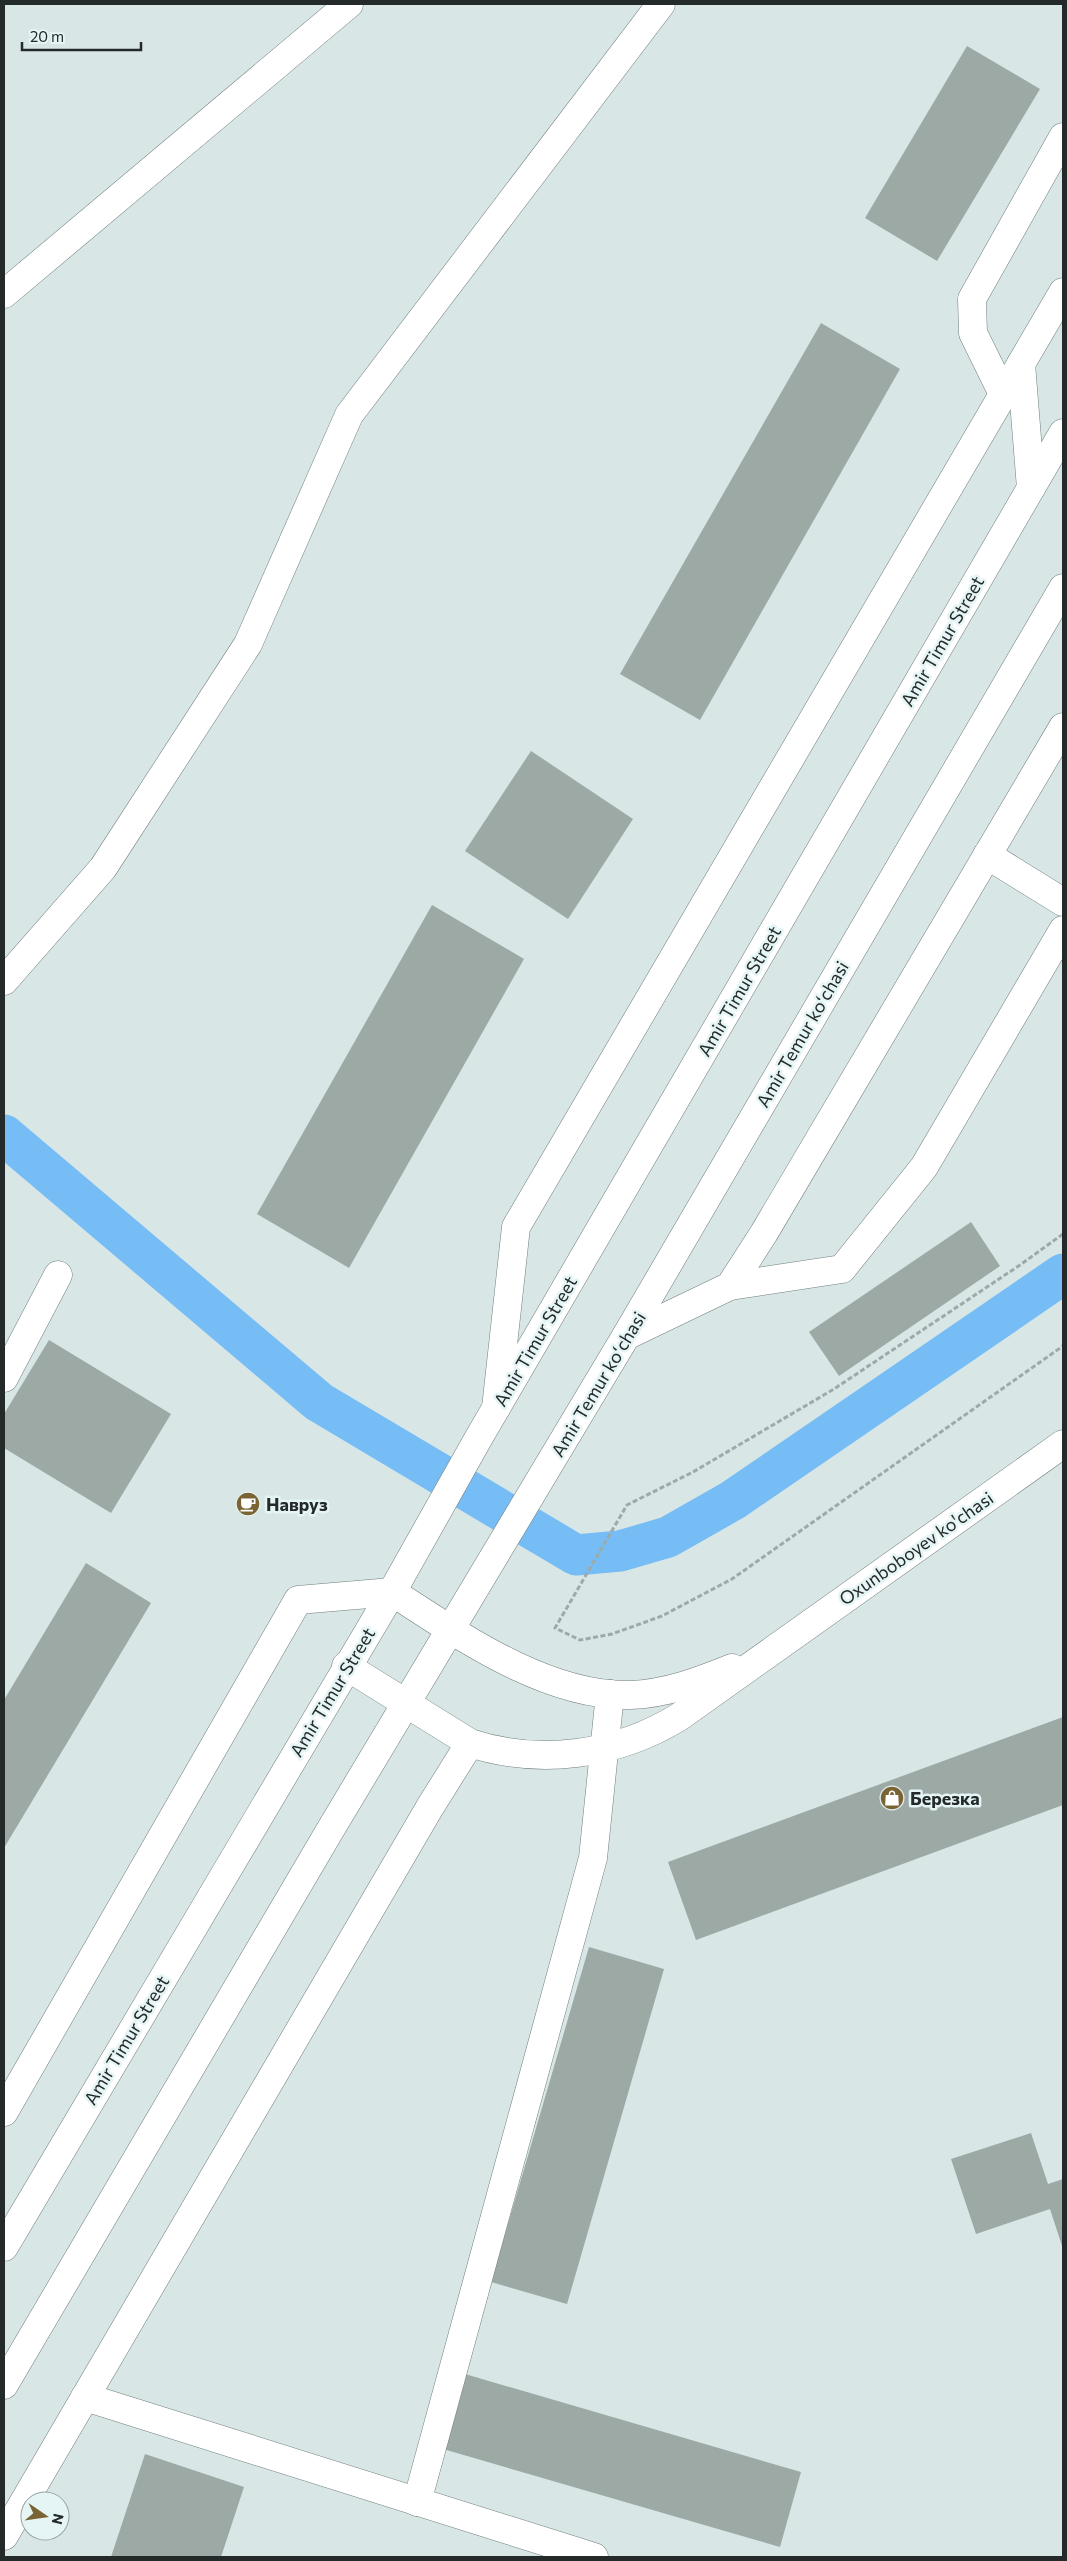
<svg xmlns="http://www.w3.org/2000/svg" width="1067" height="2561" font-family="Commissioner,sans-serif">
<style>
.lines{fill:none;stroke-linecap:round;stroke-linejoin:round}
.canal{stroke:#76bdf5;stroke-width:41}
.building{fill:#9ca9a5}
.minor-casing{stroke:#717e7e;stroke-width:29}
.major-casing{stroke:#717e7e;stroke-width:29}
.highway-casing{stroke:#717e7e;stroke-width:29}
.path{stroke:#9ea9a9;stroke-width:3;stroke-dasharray:5 2.5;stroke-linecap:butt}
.minor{stroke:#fff;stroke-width:28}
.major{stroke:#fff;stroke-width:28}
.highway{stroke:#fff;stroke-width:28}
.labels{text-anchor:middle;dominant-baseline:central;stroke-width:5;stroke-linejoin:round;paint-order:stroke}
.street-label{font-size:18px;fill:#242929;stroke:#e5f4f4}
.poi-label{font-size:18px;font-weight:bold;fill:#242929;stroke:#e5f4f4;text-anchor:start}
</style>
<rect width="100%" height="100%" fill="#d8e6e6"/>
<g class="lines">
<polyline class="canal" points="4,1135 319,1402 576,1555 620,1551 668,1537 733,1500 1063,1274"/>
</g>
<g class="building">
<polygon points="967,46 1040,89 937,261 865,218"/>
<polygon points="821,323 900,369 700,720 620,674"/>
<polygon points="531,751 633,819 568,919 465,851"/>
<polygon points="432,905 524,959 349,1268 257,1214"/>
<polygon points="971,1222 1000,1266 839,1376 809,1332"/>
<polygon points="49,1340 171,1414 111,1513 4,1448 4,1414"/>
<polygon points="86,1563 151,1603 4,1848 4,1700"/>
<polygon points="1063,1717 1063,1805 696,1940 668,1862"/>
<polygon points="589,1947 664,1969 567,2304 491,2282"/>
<polygon points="1031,2133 1048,2184 1063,2179 1063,2249 1050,2209 976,2234 951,2159"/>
<polygon points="465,2374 801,2472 780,2547 443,2449"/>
<polygon points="145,2454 244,2487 221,2557 111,2557"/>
</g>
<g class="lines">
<g class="minor-casing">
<g id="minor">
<polyline points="4,294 349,4"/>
<polyline points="1021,364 1031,488"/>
<polyline points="1003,394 973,333 972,299 1063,137"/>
<polyline points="987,855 1063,902"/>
<polyline points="4,981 103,868 248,644 349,415 661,4"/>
<polyline points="730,1286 842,1269 924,1167 1063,930"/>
<polyline points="626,1336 730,1286 764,1233 1063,727"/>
<polyline points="4,1378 58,1275"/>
<polyline points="496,1408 516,1227 1063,292"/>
<polyline points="4,2112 298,1600 392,1592"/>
<polyline points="85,2397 594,2557"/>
<polyline points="417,2502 593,1858 610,1694"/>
</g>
</g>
<g class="major-casing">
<g id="major">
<path d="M392 1592C459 1635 546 1697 630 1695 666 1694 700 1681 732 1668"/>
<path d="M346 1666 470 1743C540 1766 617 1755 679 1717L1063 1444"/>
<polyline points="4,2536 430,1807 470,1743"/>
</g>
</g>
<g class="highway-casing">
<g id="highway">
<polyline points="4,2247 392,1592 478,1439 1063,433"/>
<polyline points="4,2385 329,1832 626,1336 1063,588"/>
</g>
</g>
<polyline class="path" points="1063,1234 1020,1265 834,1389 693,1472 627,1505 555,1628 580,1640 612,1634 662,1616 732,1579 1063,1346"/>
<use href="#minor" class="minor"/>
<use href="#major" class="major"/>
<use href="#highway" class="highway"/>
</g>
<defs>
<g id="cafe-disc" transform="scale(1.25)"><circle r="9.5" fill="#7b6434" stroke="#e5f4f4"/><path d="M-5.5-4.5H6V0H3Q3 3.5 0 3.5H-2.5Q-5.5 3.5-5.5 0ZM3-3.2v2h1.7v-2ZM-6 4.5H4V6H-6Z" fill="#fff"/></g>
<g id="shop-disc" transform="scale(1.25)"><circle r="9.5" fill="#7b6434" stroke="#e5f4f4"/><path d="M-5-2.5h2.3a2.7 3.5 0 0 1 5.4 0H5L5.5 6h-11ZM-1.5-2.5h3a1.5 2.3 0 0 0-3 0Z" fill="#fff"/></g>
</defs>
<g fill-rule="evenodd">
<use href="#cafe-disc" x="248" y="1504"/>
<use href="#shop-disc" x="892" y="1798"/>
</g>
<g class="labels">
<g class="street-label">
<text transform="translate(942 641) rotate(-60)">Amir Timur Street</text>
<text transform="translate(739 991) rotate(-60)">Amir Timur Street</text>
<text transform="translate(802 1034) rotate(-60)">Amir Temur koʻchasi</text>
<text transform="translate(535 1341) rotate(-60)">Amir Timur Street</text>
<text transform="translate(598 1384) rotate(-59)">Amir Temur koʻchasi</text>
<text transform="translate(916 1548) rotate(-35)">Oxunboboyev ko'chasi</text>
<text transform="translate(332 1692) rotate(-59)">Amir Timur Street</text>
<text transform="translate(126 2040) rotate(-59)">Amir Timur Street</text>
</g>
<g class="poi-label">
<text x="266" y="1504">Навруз</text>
<text x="910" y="1798">Березка</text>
</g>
</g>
<rect width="1067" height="2561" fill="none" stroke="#242929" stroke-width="10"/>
<g transform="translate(45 2516) rotate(103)"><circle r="24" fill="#e5f4f4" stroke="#98a3a3"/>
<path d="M0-4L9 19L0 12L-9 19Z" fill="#7b6434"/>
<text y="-8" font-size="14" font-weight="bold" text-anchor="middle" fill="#242929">N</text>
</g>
<path d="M22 42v8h119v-8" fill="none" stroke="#242929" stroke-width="2.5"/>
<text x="30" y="42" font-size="15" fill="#242929" stroke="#e5f4f4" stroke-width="4" paint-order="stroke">20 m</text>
</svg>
